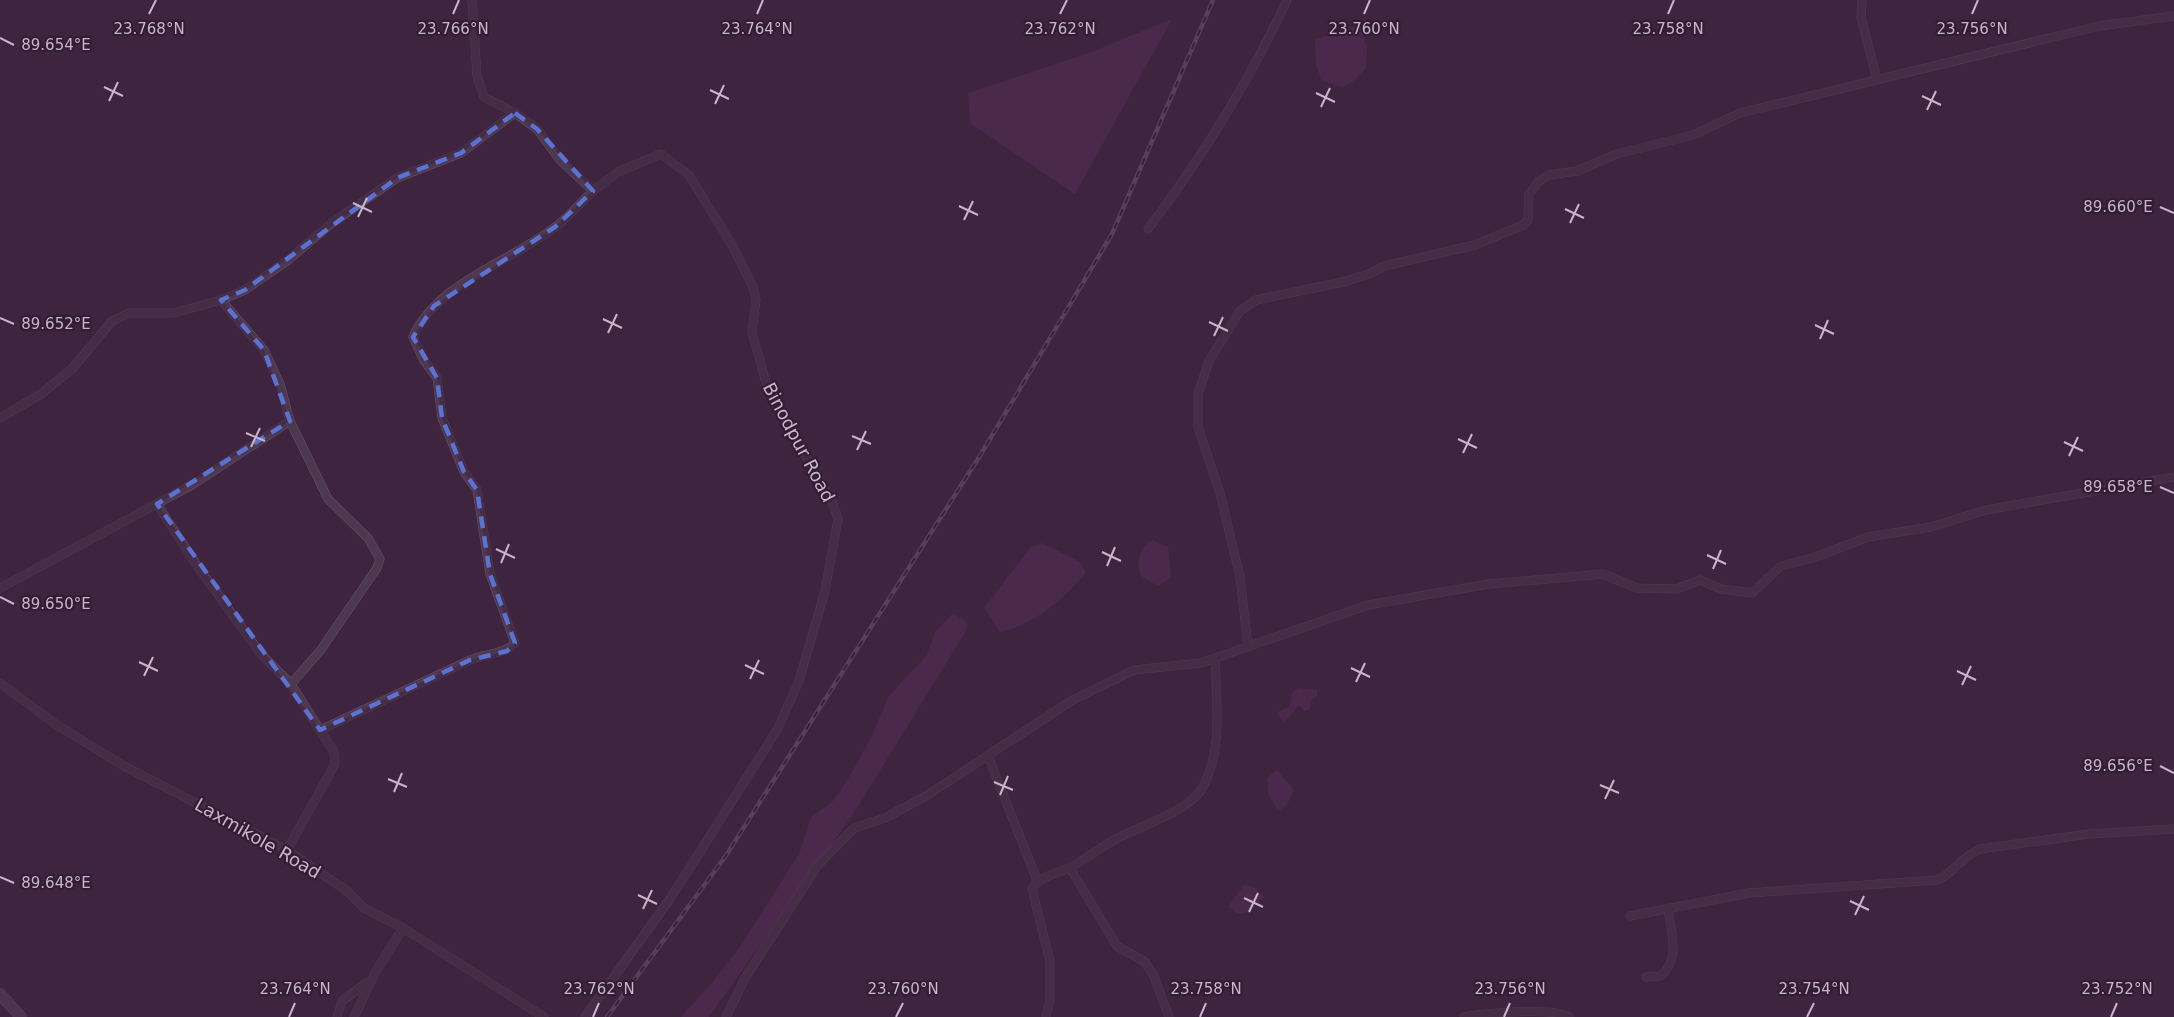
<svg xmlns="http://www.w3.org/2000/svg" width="2174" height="1017" font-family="'DejaVu Sans',sans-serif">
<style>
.water{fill:#5b2f5b}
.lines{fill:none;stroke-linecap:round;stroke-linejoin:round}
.street-casing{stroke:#695369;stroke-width:9}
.secondary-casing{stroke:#695369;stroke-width:12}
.street{stroke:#4e384f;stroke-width:8}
.secondary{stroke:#624661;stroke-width:10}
.rail-casing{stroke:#785e79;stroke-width:4.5}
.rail{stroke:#331d34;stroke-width:2;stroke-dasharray:7;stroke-linecap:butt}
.marked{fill:none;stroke:#5972d3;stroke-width:4.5;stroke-dasharray:12 8;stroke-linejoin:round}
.ticks{fill:none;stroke:#c9b4c9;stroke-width:2}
.labels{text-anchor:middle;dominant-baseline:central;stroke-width:4.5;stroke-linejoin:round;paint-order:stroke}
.street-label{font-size:18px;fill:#c9b4c9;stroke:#331d34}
.ticks-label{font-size:15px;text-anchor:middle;fill:#c9b4c9;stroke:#331d34;stroke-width:4.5;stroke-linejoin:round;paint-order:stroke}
</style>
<rect width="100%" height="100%" fill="#3e243f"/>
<g class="water">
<polygon points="1172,19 1075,194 970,123 968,93 1089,53"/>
<polygon points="1360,26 1367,48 1366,68 1355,80 1342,87 1321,80 1316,64 1315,39"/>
<path d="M1152 540 1168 547 1171 578 1158 586C1153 583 1144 579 1141 575 1134 565 1142 544 1152 540Z"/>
<path d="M1042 543 1080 562 1086 572C1066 597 1033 626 1000 632L984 608 1030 548Z"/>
<polygon points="953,613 967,622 966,631 852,816 709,1017 681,1017 713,982 741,945 799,854 811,817 833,801 848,779 872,736 888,697 926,656 936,631"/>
<polygon points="1298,688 1317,690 1317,696 1311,701 1310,709 1304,711 1299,705 1284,723 1277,713 1290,705 1292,693"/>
<polygon points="1277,770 1294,790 1287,805 1278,811 1269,796 1267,778"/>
<polygon points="1245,884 1257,889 1264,897 1246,913 1238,914 1228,906"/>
</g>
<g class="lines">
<g class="street-casing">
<g id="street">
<polyline points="472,0 477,76 484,97 515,113 537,129 560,160 593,191 618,172 661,154 689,175 732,245 753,287 756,300 752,332 768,390 832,501 838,519 825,591 799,681 777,730 670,899 585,1017"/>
<polyline points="1862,0 1861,18 1877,79"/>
<path d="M1148 229C1202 158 1249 81 1287 0"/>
<polyline points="221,300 264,350 280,384 290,421 328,499 368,538 380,559 377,568 320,651 291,684"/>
<polyline points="0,418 41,394 72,369 112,321 129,313 174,313 221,300 245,290 287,261 332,223 397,178 461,153 515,113"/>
<polyline points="157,504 198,567 261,654 291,684 320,730"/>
<polyline points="0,588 192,485 290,421"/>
<polyline points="1248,646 1240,577 1220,493 1198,427 1198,394 1209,361 1240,311 1256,300 1343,282 1369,274 1384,266 1475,245 1523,225 1528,220 1529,194 1538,182 1549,175 1577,171 1617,154 1693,135 1740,113 2099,26 2174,16"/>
<polyline points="0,683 57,725 124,766 287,850 347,891 364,908 403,928 544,1017"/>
<polyline points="988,756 1037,880"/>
<path d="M287 850 335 764 334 752 320 730 470 660C485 654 504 654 515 643L490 574 477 490 464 472 442 418 437 378 423 359 413 337C436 283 512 261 555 227 569 217 580 203 593 191"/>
<polyline points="1070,868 1117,946 1145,962 1154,976 1169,1017"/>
<path d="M1630 916 1749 893 1937 880C1955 873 1960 857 1980 849L2089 834 2174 829"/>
<path d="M1646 977 1661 976C1681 957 1671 933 1668 908"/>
<polyline points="337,1017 342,1001 368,982"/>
<polyline points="354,1017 376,971 403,928"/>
<polyline points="726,1017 745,978 818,865 854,828 885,818 926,796 1071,701 1134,670 1201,663 1368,605 1489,584 1603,574 1637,588 1676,589 1700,580 1721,589 1752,593 1781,566 1813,558 1868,537 1931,527 1986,510 2174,477"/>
<path d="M1046 1017 1050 1000V962L1032 889C1041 874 1060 874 1075 865 1088 857 1100 848 1114 840 1137 827 1187 812 1201 790 1224 753 1216 699 1215 658"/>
<path d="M1464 1017C1485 1013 1553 1007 1569 1017"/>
</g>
</g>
<g class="secondary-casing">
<polyline id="secondary" points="0,994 21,1017"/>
</g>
<use href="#street" class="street"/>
<use href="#secondary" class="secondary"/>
<g class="rail-casing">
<polyline id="rail" points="607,1017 725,857 981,454 1112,234 1213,0"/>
</g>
<use href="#rail" class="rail"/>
</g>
<path d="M0 0H2174V1017H0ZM515 113 537 129 593 191 555 227 434 306 413 337 437 378 442 418 464 472 477 490 490 574 515 643 507 651 470 660 320 730 157 504 290 421 264 350 221 300 245 290 397 178 461 153Z" fill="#3e243f" fill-opacity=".55" fill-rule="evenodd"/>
<path class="marked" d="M515 113 537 129 593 191 555 227 434 306 413 337 437 378 442 418 464 472 477 490 490 574 515 643 507 651 470 660 320 730 157 504 290 421 264 350 221 300 245 290 397 178 461 153Z"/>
<path class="ticks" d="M149 14 156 0M453 14 459 0M757 14 763 0M1060 14 1067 0M1364 14 1370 0M1668 14 1674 0M1972 14 1978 0M0 38 14 45M104 87 123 96M710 90 729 99M1316 93 1335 102M1922 96 1941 105M109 101 118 82M715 104 724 85M1321 107 1330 88M1927 110 1936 91M353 203 372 212M959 206 978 215M2160 207 2174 213M1565 209 1584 218M358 217 367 198M964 220 973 201M1570 223 1579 204M0 318 14 324M603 319 622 328M1209 322 1228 331M1815 325 1834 334M608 333 617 314M1214 336 1223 317M1820 339 1828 320M246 433 265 441M852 436 871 444M1458 439 1477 448M2064 442 2083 451M251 447 260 428M857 450 866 431M1463 453 1472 434M2069 456 2078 437M2160 487 2174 493M496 549 515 558M1102 552 1121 561M1707 555 1726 564M501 563 509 544M1107 566 1115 547M1713 569 1721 550M0 597 14 604M139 662 158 671M745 665 764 674M1351 668 1370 677M1957 671 1976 680M144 676 153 657M750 679 759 660M1356 682 1365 663M1962 685 1971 666M2160 766 2174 773M388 779 407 787M994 782 1013 790M1600 785 1619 793M394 792 402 773M1000 795 1008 776M1605 799 1614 780M0 877 14 883M638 895 657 904M1244 898 1263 907M1850 901 1869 910M643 909 652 890M1249 912 1258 893M1855 915 1864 896M289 1017 295 1003M593 1017 599 1003M896 1017 903 1003M1200 1017 1206 1003M1504 1017 1510 1003M1807 1017 1814 1003M2111 1017 2117 1003"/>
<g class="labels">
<g class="street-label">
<text transform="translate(799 442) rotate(62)">Binodpur Road</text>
<text transform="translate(258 838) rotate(30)">Laxmikole Road</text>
</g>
</g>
<g class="ticks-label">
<text x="149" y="34">23.768°N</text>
<text x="453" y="34">23.766°N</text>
<text x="757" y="34">23.764°N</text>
<text x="1060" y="34">23.762°N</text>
<text x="1364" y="34">23.760°N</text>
<text x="1668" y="34">23.758°N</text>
<text x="1972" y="34">23.756°N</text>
<text x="56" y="50">89.654°E</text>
<text x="2118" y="212">89.660°E</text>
<text x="56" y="329">89.652°E</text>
<text x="2118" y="492">89.658°E</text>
<text x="56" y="609">89.650°E</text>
<text x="2118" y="771">89.656°E</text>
<text x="56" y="888">89.648°E</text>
<text x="295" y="994">23.764°N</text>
<text x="599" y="994">23.762°N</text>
<text x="903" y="994">23.760°N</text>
<text x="1206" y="994">23.758°N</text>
<text x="1510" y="994">23.756°N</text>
<text x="1814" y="994">23.754°N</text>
<text x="2117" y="994">23.752°N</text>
</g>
</svg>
